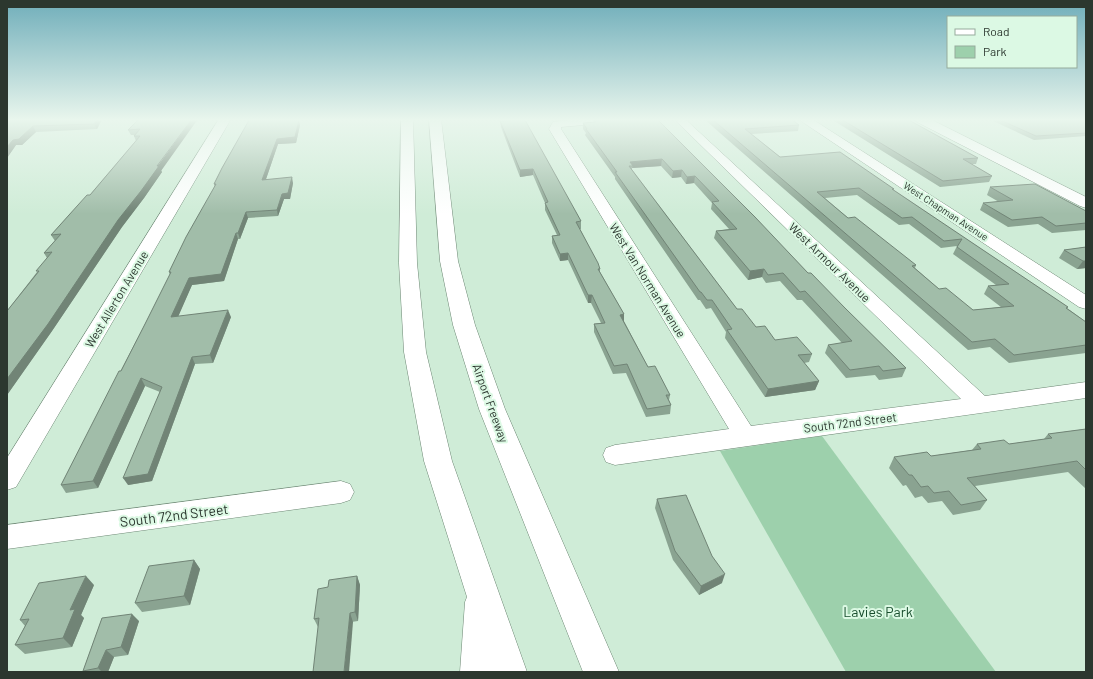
<svg xmlns="http://www.w3.org/2000/svg" width="1093" height="679" font-family="Barlow,sans-serif">
<style>
.green{fill:#9dd0ac}
.lines{fill:none;stroke-linecap:round;stroke-linejoin:round}
.minor-casing{stroke:#6d8774;stroke-width:1}
.secondary-casing{stroke:#6d8774;stroke-width:1}
.motorway-casing{stroke:#6d8774;stroke-width:1}
.minor{fill:#fff;fill-rule:evenodd}
.secondary{fill:#fff;fill-rule:evenodd}
.motorway{fill:#fff;fill-rule:evenodd}
.wall{fill:#8aa391;fill-rule:evenodd}
.shaded-wall{fill:#718476}
.building{fill:#a1bda9;stroke:#718476;fill-rule:evenodd}
.labels{text-anchor:middle;dominant-baseline:central;stroke-width:4;stroke-linejoin:round;paint-order:stroke}
.far-street-label{font-size:10px;fill:#2c372f;stroke:#dcf9e4}
.street-label{font-size:12px;fill:#2c372f;stroke:#dcf9e4}
.near-street-label{font-size:14px;fill:#2c372f;stroke:#dcf9e4}
.near-park-label{font-size:14px;fill:#194e2e;stroke:#dcf9e4}
</style>
<rect width="100%" height="100%" fill="#cfecd7"/>
<polygon class="green" points="822,436 996,672 846,672 720,451"/>
<g class="lines">
<g class="minor-casing">
<g id="minor">
<polygon points="219,119 231,119 16,487 7,490 7,458"/>
<polygon points="579,119 623,119 617,122 561,127 561,129 751,426 961,399 674,119 685,119 985,396 1086,382 1086,398 615,465 606,462 603,455 606,448 615,445 729,429 549,129 553,122"/>
<polygon points="800,119 812,119 1086,295 1086,309 1079,307 801,121"/>
<polygon points="341,481 350,484 354,492 350,500 341,503 7,549 7,525"/>
</g>
</g>
<g class="secondary-casing">
<polygon id="secondary" points="915,119 930,119 1086,197 1086,208 1080,206 917,122"/>
</g>
<g class="motorway-casing">
<g id="motorway">
<polygon points="401,119 413,119 417,263 426,352 452,461 527,672 460,672 465,602 467,597 424,461 404,352 399,263"/>
<polygon points="429,119 441,119 458,261 475,325 505,409 619,672 583,672 479,409 453,325 440,261"/>
</g>
</g>
<use href="#minor" class="minor"/>
<use href="#secondary" class="secondary"/>
<use href="#motorway" class="motorway"/>
</g>
<g class="wall">
<polygon points="7,119 102,119 97,129 36,132 22,145 16,145 7,158"/>
<polygon points="139,119 162,172 144,198 122,227 52,331 7,395 7,311 37,272 47,258 44,253 55,241 51,235 90,195 136,141 134,136 135,135 131,135 128,130"/>
<polygon points="594,119 657,119 808,273 906,368 902,377 879,380 875,375 846,378 825,353 828,345 842,343 802,300 797,300 780,281 766,283 762,277 748,280 714,238 716,231 729,229 711,209 712,203 694,183 686,184 681,177 672,178 661,166 632,168 632,170 737,309 756,327 775,340 812,354 809,362 804,363 819,381 815,390 765,397 725,338 726,332 711,308 706,309 700,300 698,300 615,179 615,177 585,135 586,133 583,129 583,123 594,122"/>
<path d="M704 119H791L799 125 798 131 751 134 780 157 894 189 893 190 1068 307 1067 308 1086 322V353L1009 363 990 347 968 350ZM857 195 899 225 909 224 941 248 957 246 953 254 996 285 988 286 984 294 1001 307 973 310 939 289 915 268 916 265 848 218 825 198Z"/>
<polygon points="831,119 907,119 978,158 976,164 971,164 992,176 989,182 940,187"/>
<polygon points="994,119 1086,119 1086,136 1034,140 993,121"/>
<polygon points="299,121 300,125 296,143 278,144 266,179 293,183 290,199 284,199 278,216 248,218 240,239 238,239 224,281 192,285 178,316 231,317 213,363 195,364 152,481 128,485 160,392 145,386 98,488 66,493 61,485 145,324 170,275 169,272 215,187 214,184"/>
<polygon points="500,121 581,221 581,229 580,229 600,269 600,272 624,314 624,321 648,367 670,395 669,400 671,405 670,414 646,417 626,373 613,374 594,332 594,324 601,323 591,303 588,303 568,260 560,261 552,243 552,236 557,235 545,210 545,203 533,175 520,177 501,127"/>
<polygon points="990,187 1086,211 1086,230 1052,233 1038,224 1008,227 980,210 983,203 999,202 987,195"/>
<polygon points="1086,247 1086,268 1077,269 1059,258 1064,250"/>
<polygon points="1086,429 1086,489 1068,472 975,486 987,500 980,510 953,515 942,501 928,503 922,496 915,498 906,485 903,486 889,468 894,457 931,456 972,450 977,444 1009,444 1044,439 1048,434"/>
<polygon points="657,499 722,583 699,595 673,560 655,508"/>
<polygon points="194,560 200,569 190,605 142,612 135,603"/>
<polygon points="357,576 360,585 358,621 318,627 314,619 328,587"/>
<polygon points="94,585 81,615 84,618 72,647 25,654 15,645 25,626 20,620"/>
<polygon points="102,618 139,621 128,655 114,657 108,672 84,672 83,671"/>
</g>
<g class="shaded-wall">
<polygon points="97,119 102,119 97,129 94,124"/>
<polygon points="192,119 198,119 161,171 162,172 144,198 122,227 52,331 7,395 7,379 118,220"/>
<polygon points="297,119 300,119 299,121 300,125 296,143 278,144 264,185 262,180 277,139 297,120"/>
<polygon points="33,126 36,132 22,145 16,145 7,158 7,147 13,140"/>
<polygon points="662,159 661,166 632,168 633,166 630,162"/>
<polygon points="533,169 533,175 520,177 520,170"/>
<polygon points="682,170 681,177 672,178 673,171"/>
<polygon points="695,176 694,183 686,184 687,177"/>
<polygon points="292,177 293,183 290,199 284,199 278,216 277,210 282,194"/>
<polygon points="246,212 248,218 240,239 238,233"/>
<polygon points="236,233 238,239 224,281 192,285 175,324 171,317 189,278"/>
<polygon points="568,253 568,260 560,261 560,254"/>
<polygon points="1083,261 1086,261 1086,268 1077,269"/>
<polygon points="764,269 762,277 748,280 750,271"/>
<polygon points="588,295 592,295 591,303 588,303"/>
<polygon points="228,310 231,317 213,363 210,355"/>
<polygon points="624,314 624,322 620,315"/>
<polygon points="192,357 195,364 152,481 128,485 123,478"/>
<polygon points="141,378 145,386 98,488 93,481"/>
<polygon points="819,381 815,390 765,397 768,389"/>
<polygon points="194,560 200,569 190,605 184,596"/>
<polygon points="725,574 722,583 699,595 701,586"/>
<polygon points="86,576 94,585 81,615 84,618 72,647 63,638 70,610"/>
<polygon points="357,576 360,585 358,621 355,612"/>
<polygon points="350,613 353,622 349,672 344,672"/>
<polygon points="132,614 139,621 128,655 121,647"/>
<polygon points="106,650 114,657 108,672 102,672 98,668"/>
</g>
<g class="building">
<polygon points="7,119 97,119 94,124 33,126 19,139 13,140 7,147"/>
<polygon points="139,119 192,119 157,166 159,166 141,191 118,220 48,324 7,379 7,311 39,271 36,271 52,252 44,253 61,234 51,235 87,195 90,195 140,136 134,136 140,129 128,130"/>
<polygon points="249,119 297,119 297,120 299,120 295,137 277,139 262,180 292,177 288,193 282,194 277,210 246,212 238,233 236,233 221,274 189,278 171,317 228,310 210,355 192,357 148,474 123,478 162,387 141,378 93,481 61,485 119,371 121,371 145,324 171,272 169,272 186,237 216,184 214,184 222,168 248,122"/>
<polygon points="594,119 657,119 755,217 808,273 811,273 845,308 906,368 883,371 879,366 850,370 828,345 852,341 805,291 800,292 783,273 768,275 764,269 750,271 716,231 737,229 712,202 719,201 695,176 687,177 682,170 673,171 662,159 630,162 633,166 629,166 737,309 742,309 756,327 765,326 775,340 797,337 812,354 798,355 819,381 768,389 727,330 732,329 712,300 707,300 701,292 700,292 615,172 617,172 586,129 587,129 583,123 596,122"/>
<path d="M712 119H791L799 125 745 129 780 157 840 152 894 189H892L1068 307 1066 308 1086 322V345L1014 355 995 339 972 342ZM859 188 902 218 912 217 944 241 962 239 957 247 1009 284 988 286 1014 306 973 310 946 288 939 289 912 266 916 265 855 217 848 218 817 192Z"/>
<polygon points="841,119 907,119 978,158 963,159 992,176 943,181"/>
<polygon points="998,119 1086,119 1086,133 1036,136"/>
<polygon points="525,120 581,221 576,222 598,263 600,269 598,269 624,314 620,315 648,367 655,366 670,395 666,395 671,405 647,409 627,364 614,366 594,324 605,323 592,295 588,295 568,253 560,254 552,236 560,235 545,203 548,202 533,169 520,170 500,121"/>
<polygon points="1035,184 1086,211 1086,223 1056,226 1042,217 1012,220 983,203 1013,200 990,187"/>
<polygon points="1086,247 1086,261 1083,261 1064,250"/>
<polygon points="1086,429 1086,470 1077,461 967,478 987,500 961,505 949,491 934,493 928,486 921,487 912,475 909,475 894,457 927,452 931,456 981,449 977,444 1004,440 1009,444 1052,438 1048,434"/>
<polygon points="686,495 712,556 725,574 701,586 675,551 657,499"/>
<polygon points="194,560 184,596 135,603 149,566"/>
<polygon points="86,576 70,610 75,609 63,638 15,645 29,619 20,620 39,583"/>
<polygon points="357,576 355,612 350,613 344,672 313,672 319,618 314,619 318,589 328,587 329,580"/>
<polygon points="132,614 121,647 106,650 98,668 83,671 102,618"/>
</g>
<linearGradient id="sky" x2="0" y2="1"><stop stop-color="#70aeba"/><stop offset="0.56" stop-color="#e9f6ed"/><stop offset="1" stop-color="#e9f6ed" stop-opacity="0"/></linearGradient>
<rect width="1093" height="214" fill="url(#sky)"/>
<g class="labels">
<g class="far-street-label">
<text transform="translate(946 211) rotate(33)">West Chapman Avenue</text>
</g>
<g class="street-label">
<text transform="translate(830 262) rotate(44)">West Armour Avenue</text>
<text transform="translate(648 280) rotate(58)">West Van Norman Avenue</text>
<text transform="translate(116 299) rotate(-59)">West Allerton Avenue</text>
<text transform="translate(491 403) rotate(70)">Airport Freeway</text>
<text transform="translate(850 422) rotate(-7)">South 72nd Street</text>
</g>
<g class="near-street-label">
<text transform="translate(174 515) rotate(-7)">South 72nd Street</text>
</g>
<g class="near-park-label">
<text x="878" y="611">Lavies Park</text>
</g>
</g>
<rect width="1093" height="679" fill="none" stroke="#2c372f" stroke-width="16"/>
<rect x="947" y="16" width="130" height="52" fill="#dcf9e4" stroke="#96ab9c"/>
<rect x="955" y="29" width="20" height="6" fill="#ffffff" stroke="#96ab9c"/>
<text x="983" y="36" font-size="12" fill="#2c372f">Road</text>
<rect x="955" y="46" width="20" height="12" fill="#9dd0ac" stroke="#96ab9c"/>
<text x="983" y="56" font-size="12" fill="#2c372f">Park</text>
</svg>
